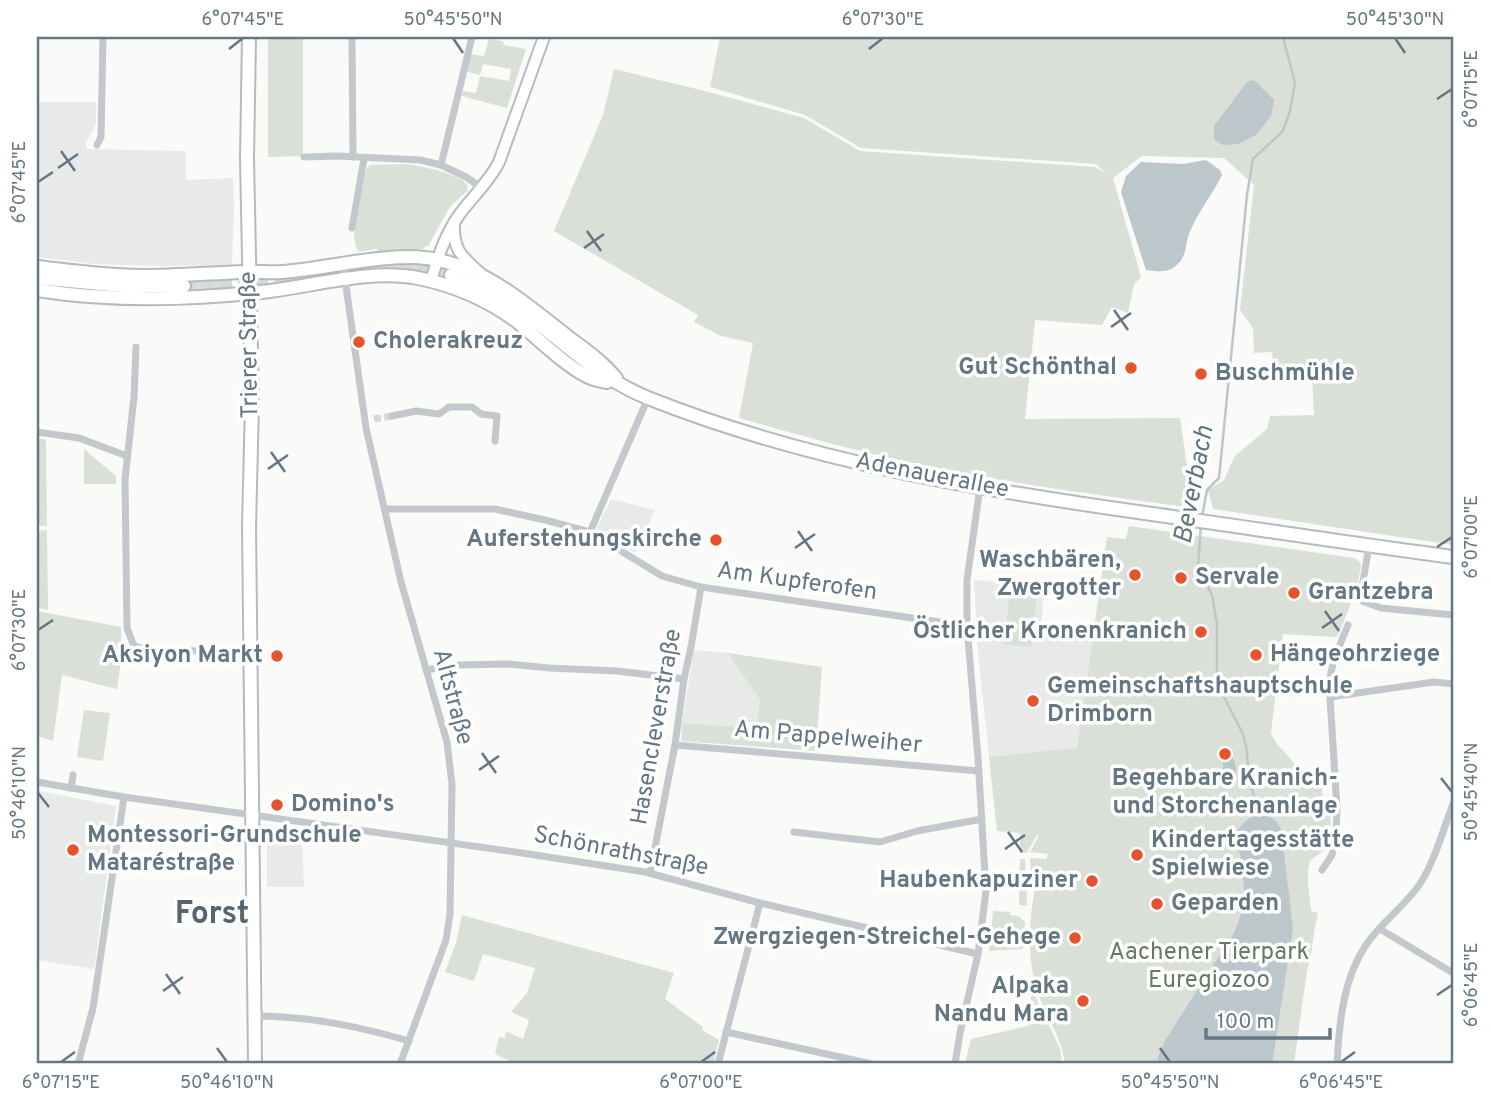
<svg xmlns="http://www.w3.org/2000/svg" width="1490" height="1101" font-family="Overpass,sans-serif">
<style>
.built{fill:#e8e9e9}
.green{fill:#dadfd7}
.water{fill:#bbc7cb}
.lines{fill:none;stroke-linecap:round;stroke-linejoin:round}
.stream{stroke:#bbc7cb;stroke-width:2.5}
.street-tunnel{stroke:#d4d9db;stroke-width:7;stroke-dasharray:7 3.5;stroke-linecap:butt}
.primary-tunnel{stroke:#d4d9db;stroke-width:12;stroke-dasharray:12 6;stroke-linecap:butt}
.secondary-casing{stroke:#b5bcc1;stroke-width:14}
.primary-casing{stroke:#b4babe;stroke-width:16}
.street{stroke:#c3c8cc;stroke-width:7}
.secondary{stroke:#fff;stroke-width:10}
.primary{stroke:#fff;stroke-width:12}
.ticks{fill:none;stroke:#647784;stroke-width:2.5}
.poi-dot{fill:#e8512a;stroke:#fff;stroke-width:2.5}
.labels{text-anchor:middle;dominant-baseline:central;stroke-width:7;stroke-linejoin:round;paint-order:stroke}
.poi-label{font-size:24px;font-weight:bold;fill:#647784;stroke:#fff;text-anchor:start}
.street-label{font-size:24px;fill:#647784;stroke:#fff}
.park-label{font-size:24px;fill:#687a64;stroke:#fff}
.water-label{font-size:26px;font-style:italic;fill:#5f767d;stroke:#fff}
.district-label{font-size:32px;font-weight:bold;fill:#57656e;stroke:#fff}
.neatline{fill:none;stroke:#647784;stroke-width:2.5}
.ticks-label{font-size:18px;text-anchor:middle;fill:#647784}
</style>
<rect width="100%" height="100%" fill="#fafaf8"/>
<g class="built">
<polygon points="37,102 96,102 96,124 86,142 87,149 186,151 186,180 233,178 234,206 232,265 159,266 95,264 37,257"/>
<polygon points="611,499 655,510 635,553 596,530"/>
<polygon points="974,580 1045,587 1041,624 1094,629 1077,749 989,757 978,653"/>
<polygon points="694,650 728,653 760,700 756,728 682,723"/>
<polygon points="39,791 116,806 94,969 37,960 37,808"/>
<polygon points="270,828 302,832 304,887 267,887 267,831"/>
</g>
<g class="green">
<polygon points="268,37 303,37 303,156 268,157"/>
<path d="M720 37H1453V545L1213 509 1208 490 1224 480 1234 457 1267 429 1270 416 1314 415 1312 377 1275 373 1272 352 1254 353 1253 328 1240 310 1254 185 1224 158 1142 156 1113 178 1141 277 1134 284 1128 313 1112 307 1102 325 1035 320 1025 419 1180 418 1193 508C1098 495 1003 483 909 462 852 450 795 434 739 418L753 343 721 336 694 322 698 315 554 231 603 115 614 69 709 92 804 118 860 151 1095 167 1106 173 1096 164 861 148 805 115 710 87Z"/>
<polygon points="489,39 503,41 504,45 526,49 507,108 462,96 463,91 476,93 480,76 509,81 511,69 483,64 480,75 465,71 469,54 484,56"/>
<path d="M406 164C417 165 462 174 467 185 468 187 467 189 467 191L450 207 432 239 429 245 422 249 378 253 377 249 359 252 356 247 354 236 366 169 370 165Z"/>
<polygon points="391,261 429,264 430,269 426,272 363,273 362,266"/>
<polygon points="331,271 337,272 338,275 275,286 274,277"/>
<polygon points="225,278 223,289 183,293 183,279"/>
<polygon points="37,438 46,440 47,526 37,526"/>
<polygon points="84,449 116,476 116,484 84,484"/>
<path d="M1129 526 1354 558 1358 560 1361 565 1357 588 1339 633 1336 637 1283 634 1271 732C1275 746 1287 752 1294 764 1298 770 1300 778 1306 783 1310 787 1316 787 1322 788L1323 799 1330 800C1330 815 1334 838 1324 850 1319 856 1310 857 1309 865 1306 879 1310 897 1311 911L1318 913C1313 932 1313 952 1307 971L1294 1064H1065C1062 1037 1046 1018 1038 993 1026 959 1029 914 1037 879L1031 875 1030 858 1046 859 1048 854 1030 852 1039 835H1037L1027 853H1020V833L997 831 989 757 1077 748 1107 537 1126 539Z"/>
<polygon points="47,530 48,610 37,608 37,531"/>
<polygon points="1010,590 1037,592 1032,647 1004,645"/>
<polygon points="37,611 121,627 121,661 117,689 62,675 53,741 37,736"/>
<polygon points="728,653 822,667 816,751 681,741 682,723 756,728 760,700"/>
<polygon points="84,710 110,713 103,761 77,757"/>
<polygon points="1020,859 1025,859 1027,906 1019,905"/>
<polygon points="993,911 1010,912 1010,915 1018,916 1025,922 1023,949 989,951"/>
<polygon points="462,915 674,973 665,999 703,1027 702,1030 719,1040 713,1064 516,1064 495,1054 499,1037 505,1038 506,1031 523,1039 529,1020 511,1012 527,993 535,968 483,954 474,981 445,972 456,943"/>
<polygon points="1032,989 1060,1049 1062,1064 965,1064 971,1039 1028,1026"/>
</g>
<g class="water">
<polygon points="1254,80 1274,100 1271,116 1256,135 1238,144 1223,145 1214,139 1214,126 1247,82"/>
<path d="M1206 160 1220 170 1222 175C1212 195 1197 213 1189 234 1184 248 1188 257 1173 268 1166 273 1154 271 1146 270L1121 192 1126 176 1141 162 1183 164Z"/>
<path d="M1227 751C1235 758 1238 771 1235 781L1231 783 1226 780 1223 772V754Z"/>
<path d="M1258 799C1264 820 1274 813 1281 829L1293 929 1272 1064H1158V1057L1166 1039 1234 933C1245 909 1246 887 1241 861 1240 853 1235 842 1237 833 1239 826 1246 821 1252 816L1251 800Z"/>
</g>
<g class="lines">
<g class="stream">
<polyline points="1202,517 1207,490 1219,478 1247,195 1253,159 1283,131 1290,111 1295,83 1283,37"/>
<polyline points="1201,524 1198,566 1212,595 1217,624 1217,678 1222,693 1243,734 1246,746 1250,783 1255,800"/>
</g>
<polyline class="street-tunnel" points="374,419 392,416"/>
<polyline class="primary-tunnel" points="184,286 279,281 385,266 421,268 451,275"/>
<g class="secondary-casing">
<g id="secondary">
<path d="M454 223C453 250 461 256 480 273"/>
<path d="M431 281C438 257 445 235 459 215 472 197 489 182 499 162L544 37"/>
</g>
</g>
<g class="primary-casing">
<g id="primary">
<polyline points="249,37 247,158 252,404 249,527 255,1064"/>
<path d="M37 267C72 271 107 276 143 276 177 276 211 273 244 272 257 271 269 273 282 272 324 269 366 257 409 257 474 257 519 299 567 336 585 350 602 361 616 378"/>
<path d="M451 275C476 285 500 296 522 312 565 342 598 378 648 398 811 463 986 491 1159 515 1257 529 1355 544 1453 557"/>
<polyline points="37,278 123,286 184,286"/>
<path d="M37 290C114 302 193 300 270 291 318 285 371 269 418 278 453 285 486 299 515 320 537 337 567 368 591 378 596 380 602 381 607 382"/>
</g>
</g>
<g class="street">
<polyline points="352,37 353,157"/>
<polyline points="97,145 101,137 103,37"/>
<polyline points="304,157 337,156 420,160 441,165 466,177 482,188"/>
<polyline points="441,165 472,37"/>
<polyline points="352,228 364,159"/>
<polyline points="343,265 366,428 401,582 447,742 452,784 450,914 446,940 400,1064"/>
<polyline points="136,347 134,397 125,479 127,628 134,646 148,650 250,652"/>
<polyline points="392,416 416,411 439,414 449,407 472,407 481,414 497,416 495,441"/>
<polyline points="37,432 79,438 127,456"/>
<polyline points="385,509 495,509 545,520 590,532 662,576 701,587 967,626"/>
<polyline points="590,532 648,398"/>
<polyline points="1369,546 1361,593 1362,601 1381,608 1453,615"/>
<polyline points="426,670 458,665 507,664 549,668 617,671 684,679"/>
<polyline points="1330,697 1434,682 1453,684"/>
<polyline points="675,745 979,771"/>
<polyline points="37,782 124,797 522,853 645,872 760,903 978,954"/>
<polyline points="71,788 73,775"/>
<polyline points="794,832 880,842 917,831 982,819"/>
<polyline points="1322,870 1332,855 1336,837 1337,808 1329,682 1334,659 1348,625"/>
<polyline points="650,873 675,745 684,679 691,647 701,587"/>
<polyline points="1380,929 1453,973"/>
<path d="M255 1016C308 1016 357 1026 409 1041"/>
<polyline points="726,1032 872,1064"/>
<polyline points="78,1064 93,1008 124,797"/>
<polyline points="718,1064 760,903"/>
<polyline points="955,1064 960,1033 978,954 986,891 978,758 967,626 967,580 980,487"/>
<path d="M1337 1064C1339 1024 1343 979 1366 945 1379 925 1402 908 1417 888 1433 867 1443 830 1453 804"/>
</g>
<use href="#secondary" class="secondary"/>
<use href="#primary" class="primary"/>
</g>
<path class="ticks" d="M453 38 463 53M1395 38 1405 53M229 49 243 38M869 49 883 38M1437 99 1452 89M61 151 75 171M58 168 78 154M38 182 53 172M587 231 601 251M584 248 604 234M1114 310 1128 330M1111 327 1131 313M271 452 285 472M268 469 288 455M798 531 812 551M1437 547 1452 537M795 548 815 534M1325 611 1339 631M1322 628 1342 614M38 630 53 620M482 753 496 773M479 770 499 756M1441 778 1452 792M38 793 49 807M1008 832 1022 852M1005 849 1025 835M166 974 180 994M163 991 183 977M1437 995 1452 985M217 1048 227 1062M1160 1048 1170 1062M61 1062 75 1052M701 1062 715 1052M1341 1062 1355 1052"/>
<g class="poi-dot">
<circle cx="359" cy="342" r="7"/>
<circle cx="1131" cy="368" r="7"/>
<circle cx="1201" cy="374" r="7"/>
<circle cx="716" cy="540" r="7"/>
<circle cx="1135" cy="575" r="7"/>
<circle cx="1181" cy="578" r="7"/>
<circle cx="1294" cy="593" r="7"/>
<circle cx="1201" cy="632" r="7"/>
<circle cx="1256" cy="655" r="7"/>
<circle cx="277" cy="656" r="7"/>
<circle cx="1033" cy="701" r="7"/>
<circle cx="1225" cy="754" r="7"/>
<circle cx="277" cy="805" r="7"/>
<circle cx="73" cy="850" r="7"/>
<circle cx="1137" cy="855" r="7"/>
<circle cx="1092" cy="881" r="7"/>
<circle cx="1157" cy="904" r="7"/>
<circle cx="1075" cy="938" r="7"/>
<circle cx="1083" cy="1001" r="7"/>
</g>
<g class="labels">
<g class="poi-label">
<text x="373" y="342">Cholerakreuz</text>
<text x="1117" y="368" text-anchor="end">Gut Schönthal</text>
<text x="1215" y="374">Buschmühle</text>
<text x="702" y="540" text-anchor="end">Auferstehungskirche</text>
<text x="1121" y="561" text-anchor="end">Waschbären,<tspan x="1121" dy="28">Zwergotter</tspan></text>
<text x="1195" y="578">Servale</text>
<text x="1308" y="593">Grantzebra</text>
<text x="1187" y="632" text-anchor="end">Östlicher Kronenkranich</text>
<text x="1270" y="655">Hängeohrziege</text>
<text x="263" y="656" text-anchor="end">Aksiyon Markt</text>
<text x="1047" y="687">Gemeinschaftshauptschule<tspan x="1047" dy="28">Drimborn</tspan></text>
<text x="1225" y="779" text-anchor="middle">Begehbare Kranich-<tspan x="1225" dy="28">und Storchenanlage</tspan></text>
<text x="291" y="805">Domino's</text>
<text x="87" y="836">Montessori-Grundschule<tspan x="87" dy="28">Mataréstraße</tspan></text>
<text x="1151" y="841">Kindertagesstätte<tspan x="1151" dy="28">Spielwiese</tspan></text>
<text x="1078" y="881" text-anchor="end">Haubenkapuziner</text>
<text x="1171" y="904">Geparden</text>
<text x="1061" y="938" text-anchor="end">Zwergziegen-Streichel-Gehege</text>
<text x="1069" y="987" text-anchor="end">Alpaka<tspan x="1069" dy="28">Nandu Mara</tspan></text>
</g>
<g class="street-label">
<text transform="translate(250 345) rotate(-91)">Trierer Straße</text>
<text transform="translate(932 476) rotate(11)">Adenauerallee</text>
<text transform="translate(797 582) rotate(8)">Am Kupferofen</text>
<text transform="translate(452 697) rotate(75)">Altstraße</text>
<text transform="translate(657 727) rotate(-80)">Hasencleverstraße</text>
<text transform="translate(828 738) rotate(5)">Am Pappelweiher</text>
<text transform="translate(621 852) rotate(11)">Schönrathstraße</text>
</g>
<g class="park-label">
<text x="1209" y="953">Aachener Tierpark<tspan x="1209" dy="28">Euregiozoo</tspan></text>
</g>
<g class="water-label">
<text transform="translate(1195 485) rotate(-79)">Beverbach</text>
</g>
<g class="district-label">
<text x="212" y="915">Forst</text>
</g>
</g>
<rect width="1490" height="1101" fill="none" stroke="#ffffff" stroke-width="77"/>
<path d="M1206 1028v10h124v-10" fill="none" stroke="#647784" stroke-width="3.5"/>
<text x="1217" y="1028" font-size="21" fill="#647784" stroke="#ffffff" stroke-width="5" paint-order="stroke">100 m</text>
<rect x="38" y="38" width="1414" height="1024" class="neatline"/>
<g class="ticks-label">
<text x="243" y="25">6°07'45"E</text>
<text x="453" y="25">50°45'50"N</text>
<text x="883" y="25">6°07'30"E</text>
<text x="1395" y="25">50°45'30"N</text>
<text transform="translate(1471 89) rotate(-90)" y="6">6°07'15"E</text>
<text transform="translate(19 182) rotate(-90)" y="6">6°07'45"E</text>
<text transform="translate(1471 537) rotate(-90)" y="6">6°07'00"E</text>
<text transform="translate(19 630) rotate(-90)" y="6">6°07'30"E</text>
<text transform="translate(1471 792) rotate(-90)" y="6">50°45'40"N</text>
<text transform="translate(19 793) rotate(-90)" y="6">50°46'10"N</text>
<text transform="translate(1471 985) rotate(-90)" y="6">6°06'45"E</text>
<text x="61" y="1088">6°07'15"E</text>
<text x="227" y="1088">50°46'10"N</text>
<text x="701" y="1088">6°07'00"E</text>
<text x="1170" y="1088">50°45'50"N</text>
<text x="1341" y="1088">6°06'45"E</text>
</g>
</svg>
